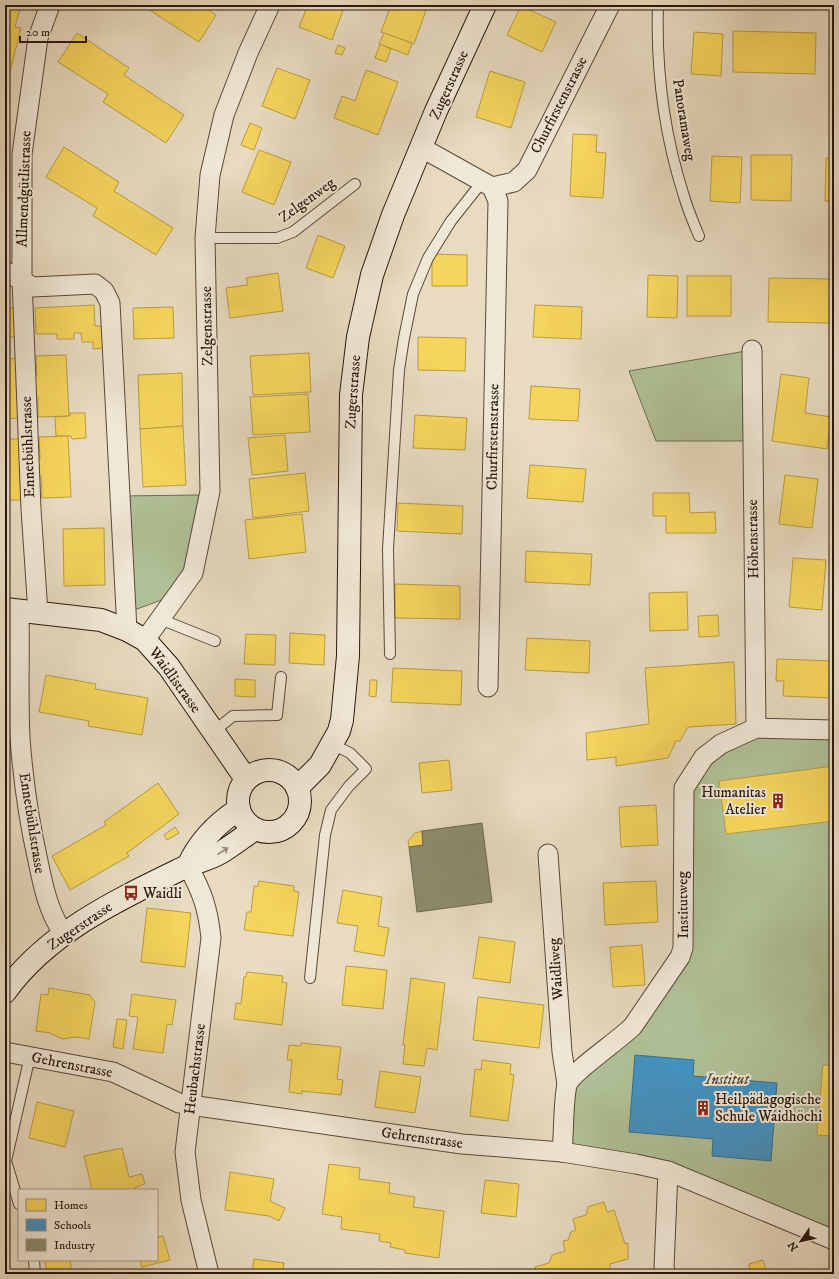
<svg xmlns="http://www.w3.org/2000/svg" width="839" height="1279" font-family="'IM FELL DW Pica',serif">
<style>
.green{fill:#b0c197;stroke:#6d6c52}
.homes{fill:#f6d55c;stroke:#b99c45}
.schools{fill:#4393c3;stroke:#3c6e8d}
.industry{fill:#8c8c6e;stroke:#6f6951}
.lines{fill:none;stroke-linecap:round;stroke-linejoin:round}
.lane-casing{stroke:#5a483a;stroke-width:12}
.street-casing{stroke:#5a483a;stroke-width:21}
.secondary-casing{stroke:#2a170e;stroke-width:24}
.lane{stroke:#f0e8d6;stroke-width:10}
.street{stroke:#f0e8d6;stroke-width:19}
.secondary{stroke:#f0e8d6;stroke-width:22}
.oneway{stroke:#978a7c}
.labels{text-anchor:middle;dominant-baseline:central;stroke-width:4;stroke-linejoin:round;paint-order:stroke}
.street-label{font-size:15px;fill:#2a170e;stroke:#f0e8d6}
.poi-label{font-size:15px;fill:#2a170e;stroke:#f0e8d6;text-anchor:start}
.park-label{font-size:15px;font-style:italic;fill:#524a37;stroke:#f0e8d6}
</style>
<rect width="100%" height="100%" fill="#e8dbc0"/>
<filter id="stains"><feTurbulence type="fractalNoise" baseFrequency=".005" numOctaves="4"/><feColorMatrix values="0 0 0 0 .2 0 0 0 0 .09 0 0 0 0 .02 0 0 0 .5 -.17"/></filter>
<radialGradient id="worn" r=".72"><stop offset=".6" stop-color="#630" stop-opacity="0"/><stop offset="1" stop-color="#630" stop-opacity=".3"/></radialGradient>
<g class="green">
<polygon points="752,350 752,441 656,441 629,371"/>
<polygon points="199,495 193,573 178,594 126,613 120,496"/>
<polygon points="756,728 834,730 834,1240 712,1188 562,1152 567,1084 625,1034 680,957 684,788 704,757"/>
</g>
<g class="homes">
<polygon points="5,5 21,5 15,27 21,28 9,76 5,75"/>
<polygon points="142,5 202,5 216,15 199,42"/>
<polygon points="308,5 345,5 332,40 299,27"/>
<polygon points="391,5 428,5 414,44 381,32"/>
<polygon points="521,6 556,22 542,52 507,35"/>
<polygon points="733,31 816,33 815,74 733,72"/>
<polygon points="694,32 723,34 721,76 691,74"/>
<polygon points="77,33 129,68 124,75 184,115 166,143 103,102 108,94 58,62"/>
<polygon points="384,33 412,43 408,55 379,44"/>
<polygon points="380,44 391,49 386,62 375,58"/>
<polygon points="338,45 345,48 342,55 335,53"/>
<polygon points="277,68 310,80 295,119 262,106"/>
<polygon points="366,70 398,82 378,135 334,118 342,96 355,101"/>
<polygon points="490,71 525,82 511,128 476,117"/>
<polygon points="250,123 262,128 254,150 241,145"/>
<polygon points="573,134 597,135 596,152 606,153 603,198 570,196"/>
<polygon points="64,147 119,182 114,191 173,228 156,255 93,216 97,208 46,177"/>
<polygon points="259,150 291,162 274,205 242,192"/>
<polygon points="751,155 792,155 791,201 751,200"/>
<polygon points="712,156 742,157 740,203 710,201"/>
<polygon points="826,158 834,158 834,202 825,201"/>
<polygon points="318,235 345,246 333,278 306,268"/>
<polygon points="432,254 467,255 467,286 432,286"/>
<polygon points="278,273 283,311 230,318 226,288 248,285 246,278"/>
<polygon points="648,275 678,276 677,318 647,317"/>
<rect x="687" y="276" width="44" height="40"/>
<polygon points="769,278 834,279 834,323 768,322"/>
<polygon points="94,305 95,326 103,326 104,348 93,349 93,342 82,342 81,333 74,333 74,339 57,339 57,334 36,334 35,308"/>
<polygon points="535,305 582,307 581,339 533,337"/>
<polygon points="173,307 174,338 134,339 133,308"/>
<polygon points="5,308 15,308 16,337 5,337"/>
<polygon points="418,337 466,338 465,371 418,370"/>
<polygon points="309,353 311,392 253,395 250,356"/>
<polygon points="66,355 69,416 38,417 38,397 33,397 33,376 37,376 36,356"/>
<polygon points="16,358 18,418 5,419 5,359"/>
<polygon points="182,373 183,426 140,429 138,375"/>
<polygon points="781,374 809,378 805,413 831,417 827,449 772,441"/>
<polygon points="531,386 580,389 578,421 529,419"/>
<polygon points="308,394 310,432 253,435 250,397"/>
<polygon points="70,413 85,413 86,438 72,439 71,436 56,436 55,417 70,416"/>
<polygon points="415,415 467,418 465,450 413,448"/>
<polygon points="183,426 186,485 143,487 140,429"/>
<polygon points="285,435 288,471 252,475 248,438"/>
<polygon points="68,436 71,497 42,498 41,476 36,476 36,459 40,459 39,437"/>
<polygon points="5,439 19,439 21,500 5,500"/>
<polygon points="530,465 586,469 583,502 527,498"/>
<polygon points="305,473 309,511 253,518 249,479"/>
<polygon points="785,475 818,479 812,528 779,524"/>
<polygon points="653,493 689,493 690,513 715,512 716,533 666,533 666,516 653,516"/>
<polygon points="398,503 463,506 462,534 397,531"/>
<polygon points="302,514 306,552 249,559 245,520"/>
<polygon points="104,528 105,585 64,586 63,529"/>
<polygon points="526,551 592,554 590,585 525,582"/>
<polygon points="793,558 826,560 822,610 789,607"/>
<polygon points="395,584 460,586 460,619 395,618"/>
<polygon points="687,592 688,630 650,631 649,593"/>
<polygon points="718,615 719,636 699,637 698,616"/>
<polygon points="290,633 325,635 324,665 289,663"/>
<polygon points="246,634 276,635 275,665 244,664"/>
<polygon points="527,638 590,641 589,673 525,670"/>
<polygon points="777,659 832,661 831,698 783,696 784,681 776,681"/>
<polygon points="734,662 736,724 688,727 680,741 676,741 668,758 616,766 616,757 587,760 586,733 649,724 645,668"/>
<polygon points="393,668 462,671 461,705 391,702"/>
<polygon points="46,675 96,684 95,689 148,698 142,735 88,726 89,721 39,712"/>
<polygon points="235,679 255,680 255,697 235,696"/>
<polygon points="370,680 377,680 376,697 369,696"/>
<polygon points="449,760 452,790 422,793 419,763"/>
<polygon points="834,766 834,821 726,834 719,781"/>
<polygon points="158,783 179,814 127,853 129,856 70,890 52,856 106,825 104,822"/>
<polygon points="656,805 658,845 621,847 619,807"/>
<polygon points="175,827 179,833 167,840 164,835"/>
<polygon points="422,831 423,845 409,847 408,841 415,833"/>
<polygon points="259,881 294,886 294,891 299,892 293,936 244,930 247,912 251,912 254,886 258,886"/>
<polygon points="656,881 658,922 605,925 603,883"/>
<polygon points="343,890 382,897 378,926 389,928 384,956 354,951 358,926 337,923"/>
<polygon points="5,897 10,919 7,923 9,928 5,933"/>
<polygon points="147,908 191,913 185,967 141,962"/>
<polygon points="479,937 515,942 510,983 473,978"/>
<polygon points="642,945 645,985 613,987 610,947"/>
<polygon points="346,966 387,970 383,1009 342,1005"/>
<polygon points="247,972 283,976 282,982 287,983 282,1025 234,1019 236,1003 241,1004 244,977 246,977"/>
<polygon points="411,978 445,983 437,1050 427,1048 424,1066 403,1064 405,1045 403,1045"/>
<polygon points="49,988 90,995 95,1002 89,1039 76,1037 62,1039 50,1033 36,1031 41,994 48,995"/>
<polygon points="132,994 176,1000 172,1025 167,1024 163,1053 133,1049 138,1017 129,1016"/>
<polygon points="478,997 544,1005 539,1048 473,1040"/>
<polygon points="117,1019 127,1020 123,1049 113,1047"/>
<polygon points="301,1043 341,1047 337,1079 343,1080 341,1095 302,1091 302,1094 289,1092 292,1060 287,1060 289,1045 300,1046"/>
<polygon points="482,1060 511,1064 510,1074 514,1075 508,1121 470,1116 475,1069 481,1070"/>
<polygon points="823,1065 834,1066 834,1136 817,1135"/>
<polygon points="380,1071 421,1077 415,1113 375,1107"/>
<polygon points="5,1083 10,1084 5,1101"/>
<polygon points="37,1102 74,1111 65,1147 29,1138"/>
<polygon points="122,1148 129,1177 142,1174 145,1184 134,1188 135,1190 92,1190 84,1156"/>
<polygon points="329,1164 360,1168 359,1179 390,1183 389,1193 415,1197 413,1207 444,1211 439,1258 405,1253 405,1250 390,1247 391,1243 379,1241 380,1234 341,1229 342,1217 322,1214"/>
<polygon points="230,1172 274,1179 270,1201 285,1208 279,1221 269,1216 225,1210"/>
<polygon points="485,1180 519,1184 516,1217 481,1213"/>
<polygon points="604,1202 607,1212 614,1210 625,1244 628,1243 628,1259 610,1264 610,1274 537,1274 535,1267 549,1263 552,1255 565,1251 563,1241 568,1240 571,1232 576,1230 573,1219 586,1215 588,1207"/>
<polygon points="163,1236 170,1260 142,1267 140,1260 157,1260 157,1237"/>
<polygon points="254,1259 284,1263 282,1273 288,1274 252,1274"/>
<polygon points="45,1260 70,1260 72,1274 47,1274"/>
<polygon points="763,1260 767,1274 716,1274 731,1269 732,1274 750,1269 749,1264"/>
<polygon points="712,1270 713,1274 697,1274"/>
</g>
<polygon class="schools" points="635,1055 694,1060 693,1076 777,1083 771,1161 712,1156 713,1139 629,1132"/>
<polygon class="industry" points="482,823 492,902 417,912 409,847 423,845 422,831"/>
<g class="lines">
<g class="lane-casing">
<g id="lane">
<path d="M658 5C656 67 664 133 683 193 687 207 693 222 699 236"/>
<polyline points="205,238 277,238 293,232 355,184"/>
<polyline points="160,619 215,641"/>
<polyline points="390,654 388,549 399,370 404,338 413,294 428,258 451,221 482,182"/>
<polyline points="213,732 233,716 277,715 281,677"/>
<polyline points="310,978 325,835 331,810 349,786 366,769 350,753 332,744"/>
<polyline points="19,1204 6,1161 30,1056"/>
<polyline points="34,1260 35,1274"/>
</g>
</g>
<g class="street-casing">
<g id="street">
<polyline points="422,148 492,187 498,201 488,687"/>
<polyline points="492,187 514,182 527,170 610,5"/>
<polyline points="5,271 33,287 95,284 104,291 110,303 127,630"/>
<polyline points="752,350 756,728"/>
<path d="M19 610C20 653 18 696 20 738 23 779 29 821 38 861 43 886 49 914 64 934"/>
<polyline points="38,613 31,509 22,280 22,154 38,38 50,5"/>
<polyline points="145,640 193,573 210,491 205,238 210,175 224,115 248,53 270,5"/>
<polyline points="548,854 562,1052 567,1084"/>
<path d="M188 866C202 892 208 908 211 938L185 1152 191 1200 209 1274"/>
<polyline points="5,1052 113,1072 179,1103 190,1105 462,1144 562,1152 636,1164 668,1171 834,1240"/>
<path d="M562 1152C564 1134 563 1102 567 1085 571 1072 621 1039 633 1026L680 957 683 948 684 788 704 757 721 744 756 728 834 730"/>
<polyline points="666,1274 664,1268 668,1171"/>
</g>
</g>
<g class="secondary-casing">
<g id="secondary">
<polyline points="5,609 101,620 127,630 145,640 169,667 246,779"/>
<circle cx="269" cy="801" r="31"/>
<polyline points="297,788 320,765 339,731 342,720 348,656 351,395 358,337 372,275 393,215 436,111 485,5"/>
<path d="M188 866C199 841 216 824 239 809"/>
<path d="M5 992C48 932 119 899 183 868 195 862 208 860 220 853 232 846 243 837 255 829"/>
</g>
</g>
<use href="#lane" class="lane"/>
<use href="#street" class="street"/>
<use href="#secondary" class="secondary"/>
</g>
<defs><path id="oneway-shaft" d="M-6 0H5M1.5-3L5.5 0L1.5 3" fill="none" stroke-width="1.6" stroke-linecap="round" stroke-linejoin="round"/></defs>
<use class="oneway" href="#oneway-shaft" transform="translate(223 851) rotate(-33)"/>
<defs>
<g id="building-bare" transform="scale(1.2)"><path d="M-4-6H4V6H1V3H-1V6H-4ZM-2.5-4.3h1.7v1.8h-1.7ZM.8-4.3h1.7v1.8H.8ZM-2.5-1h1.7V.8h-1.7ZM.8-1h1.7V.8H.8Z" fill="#8f2418" stroke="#f0e8d6" stroke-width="2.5" paint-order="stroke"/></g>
<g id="bus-bare" transform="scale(1.2)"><path d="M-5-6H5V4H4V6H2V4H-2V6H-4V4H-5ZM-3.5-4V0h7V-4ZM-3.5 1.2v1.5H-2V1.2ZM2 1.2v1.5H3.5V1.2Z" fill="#8f2418" stroke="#f0e8d6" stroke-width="2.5" paint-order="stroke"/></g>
</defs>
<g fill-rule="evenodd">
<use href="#building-bare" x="778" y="801"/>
<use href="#bus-bare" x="131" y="893"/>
<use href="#building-bare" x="703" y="1108"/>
</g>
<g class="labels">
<g class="street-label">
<text transform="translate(449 85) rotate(-66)">Zugerstrasse</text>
<text transform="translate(559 105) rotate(-63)">Churfirstenstrasse</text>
<text transform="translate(684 120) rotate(81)">Panoramaweg</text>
<text transform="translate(24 189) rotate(-88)">Allmendgütlistrasse</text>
<text transform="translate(307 200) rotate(-36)">Zelgenweg</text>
<text transform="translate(207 326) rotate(-91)">Zelgenstrasse</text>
<text transform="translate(353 392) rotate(-86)">Zugerstrasse</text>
<text transform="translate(493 437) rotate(-89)">Churfirstenstrasse</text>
<text transform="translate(28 447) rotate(-92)">Ennetbühlstrasse</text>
<text transform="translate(753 539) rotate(-91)">Höhenstrasse</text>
<text transform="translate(175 680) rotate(54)">Waidlistrasse</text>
<text transform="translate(32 823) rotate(81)">Ennetbühlstrasse</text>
<text transform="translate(683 905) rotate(-91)">Institutweg</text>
<text transform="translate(80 926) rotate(-34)">Zugerstrasse</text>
<text transform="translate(556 969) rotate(-94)">Waidliweg</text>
<text transform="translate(72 1065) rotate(11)">Gehrenstrasse</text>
<text transform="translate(195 1069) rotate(-83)">Heubachstrasse</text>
<text transform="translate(422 1138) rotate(8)">Gehrenstrasse</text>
</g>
<g class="poi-label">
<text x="766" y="792" text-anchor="end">Humanitas<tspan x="766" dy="17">Atelier</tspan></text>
<text x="143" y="893">Waidli</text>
<text x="715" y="1099">Heilpädagogische<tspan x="715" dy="17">Schule Waidhöchi</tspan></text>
</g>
<g class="park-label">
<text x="727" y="1079">Institut</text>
</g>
</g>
<rect width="839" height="1279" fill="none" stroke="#e8dbc0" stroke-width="20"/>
<rect x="6" y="6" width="827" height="1267" fill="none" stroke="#2a170e" stroke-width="2"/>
<rect x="10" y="10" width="819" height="1259" fill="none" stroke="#2a170e"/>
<rect x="18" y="1189" width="140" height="72" fill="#f0e8d6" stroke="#a19486"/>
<rect x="26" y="1199" width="20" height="12" fill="#f6d55c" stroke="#a19486"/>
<text x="54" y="1209" font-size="12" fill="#2a170e">Homes</text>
<rect x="26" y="1219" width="20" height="12" fill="#4393c3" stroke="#a19486"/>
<text x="54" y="1229" font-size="12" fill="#2a170e">Schools</text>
<rect x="26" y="1239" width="20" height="12" fill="#8c8c6e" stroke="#a19486"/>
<text x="54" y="1249" font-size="12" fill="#2a170e">Industry</text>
<g transform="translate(801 1241) rotate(236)" stroke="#f0e8d6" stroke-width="3" paint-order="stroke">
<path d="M0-3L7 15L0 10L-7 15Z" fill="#2a170e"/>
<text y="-6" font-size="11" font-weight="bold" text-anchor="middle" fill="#2a170e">N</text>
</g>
<path d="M20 36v6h66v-6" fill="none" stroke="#2a170e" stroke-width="2"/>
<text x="26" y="36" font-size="12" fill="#2a170e" stroke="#f0e8d6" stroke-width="3" paint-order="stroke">20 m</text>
<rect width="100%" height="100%" filter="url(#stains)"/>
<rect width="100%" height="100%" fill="url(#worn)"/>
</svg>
